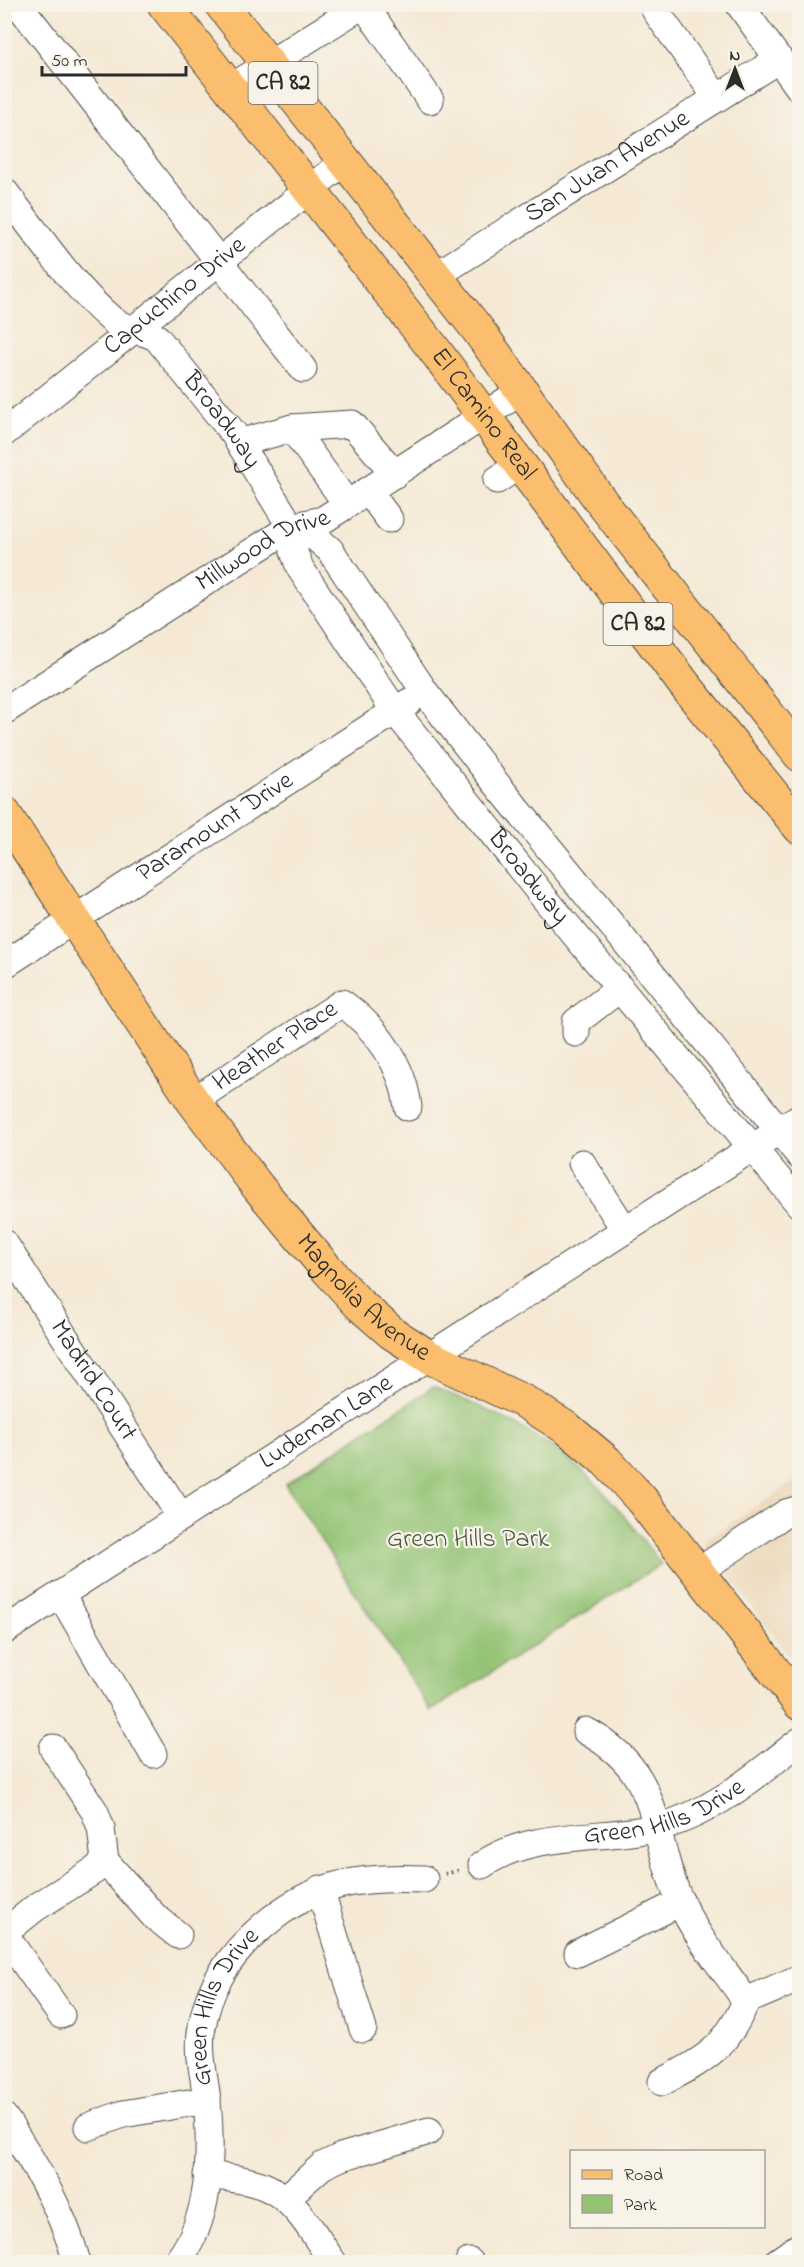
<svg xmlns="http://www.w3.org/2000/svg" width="804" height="2267" font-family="'Indie Flower',sans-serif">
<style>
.built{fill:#ebd8ba}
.green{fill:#93c373;stroke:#5f774f;stroke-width:1.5}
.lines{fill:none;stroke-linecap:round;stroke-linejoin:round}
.minor-casing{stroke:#494844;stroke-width:29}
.major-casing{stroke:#494844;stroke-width:35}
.path{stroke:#494844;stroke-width:4;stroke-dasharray:1.5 4.5;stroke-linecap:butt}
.minor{stroke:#fff;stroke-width:27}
.major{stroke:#fbbe6e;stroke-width:33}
.labels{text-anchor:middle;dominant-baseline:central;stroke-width:4.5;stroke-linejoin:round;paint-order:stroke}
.shield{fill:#f7f3e8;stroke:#686764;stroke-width:1.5}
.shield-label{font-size:24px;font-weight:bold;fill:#2b2b2b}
.street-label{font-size:26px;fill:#2b2b2b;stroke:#f7f3e8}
.park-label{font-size:26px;fill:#4a5941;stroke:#f7f3e8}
</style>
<rect width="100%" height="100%" fill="#f7f3e8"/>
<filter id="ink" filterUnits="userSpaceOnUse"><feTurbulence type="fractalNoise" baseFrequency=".0167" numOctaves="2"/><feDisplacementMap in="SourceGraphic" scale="12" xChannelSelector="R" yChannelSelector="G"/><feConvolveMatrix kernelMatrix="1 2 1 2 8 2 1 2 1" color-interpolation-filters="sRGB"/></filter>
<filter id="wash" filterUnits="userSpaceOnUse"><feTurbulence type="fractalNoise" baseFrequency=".008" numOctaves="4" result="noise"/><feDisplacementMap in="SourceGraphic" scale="24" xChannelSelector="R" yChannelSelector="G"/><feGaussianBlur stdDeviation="1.35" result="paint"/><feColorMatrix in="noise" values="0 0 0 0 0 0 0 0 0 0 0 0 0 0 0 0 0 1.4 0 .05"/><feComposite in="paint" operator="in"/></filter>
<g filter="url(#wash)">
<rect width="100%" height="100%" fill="#f5e9d5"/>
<polygon class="built" points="799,1478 799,1668 703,1542"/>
<path class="green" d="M433 1387C490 1409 546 1436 591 1479 617 1505 639 1535 661 1564L431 1711 285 1484Z"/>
</g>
<g filter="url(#ink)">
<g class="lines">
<g class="minor-casing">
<g id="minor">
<polyline points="18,4 303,369"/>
<polyline points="739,4 800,89"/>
<polyline points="364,5 430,100"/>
<polyline points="655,10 717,98"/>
<polyline points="229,89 364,4"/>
<path id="s1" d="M4 191C38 234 70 284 111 319 124 331 142 329 157 338L234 434 291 527 294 552 300 568 395 711 541 894 800 1205"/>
<path id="s2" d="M435 276 779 59"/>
<polyline points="292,428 347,504"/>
<path id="s3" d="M4 433 345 161"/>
<polyline points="239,443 292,428 352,424 395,474"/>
<polyline points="497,480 519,465"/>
<polyline points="368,491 389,519"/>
<polyline points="291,527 316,538 330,550 425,692 495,782 800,1156"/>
<path id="s4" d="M4 711 291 527 323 520 523 390"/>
<path id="s5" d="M4 965 409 702"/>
<polyline points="576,1033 576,1022 620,988"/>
<path id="s6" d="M193 1101 342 1003C377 1028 403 1065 408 1107"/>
<polyline points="582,1163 625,1230"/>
<path id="s7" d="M4 1243 181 1517"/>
<polyline points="697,1572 786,1513 800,1509"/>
<polyline points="61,1595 153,1754"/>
<path id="s8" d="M4 1631 800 1117"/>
<path d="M586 1731C665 1774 648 1830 680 1901 696 1937 724 1969 746 2001"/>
<polyline points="53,1748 95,1812 101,1828 105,1861 154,1916 178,1935"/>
<path id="s9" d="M482 1865C530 1831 599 1840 655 1828 711 1815 756 1775 800 1741"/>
<polyline points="320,1889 363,2029"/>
<polyline points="4,1933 35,1908 95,1870 105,1861"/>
<polyline points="4,1934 61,2015"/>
<polyline points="578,1953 681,1902"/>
<path d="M662 2082C705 2060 727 2047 746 2001L800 1978"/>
<path d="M4 2117C35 2164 62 2209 77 2262"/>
<polyline points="88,2127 123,2114 207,2100"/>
<path d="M207 2175C226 2178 248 2179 266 2187 297 2200 315 2237 333 2262"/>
<polyline points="285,2199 322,2166 341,2157 429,2131"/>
<path id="s10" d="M177 2262C211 2219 212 2155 207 2101 205 2079 198 2056 201 2033 207 1988 229 1955 263 1926 312 1883 360 1876 424 1879"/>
<polyline points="469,2262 470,2262"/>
<polyline points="777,2262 800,2246"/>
</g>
</g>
<g class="major-casing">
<g id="major">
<path id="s11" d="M164 4 433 348 684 684 800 828"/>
<polyline points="221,4 478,330 603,504 800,755"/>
<path id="s12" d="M4 813 193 1101 258 1187 326 1268 359 1304 392 1333 429 1357 525 1402 568 1429 606 1461 641 1499 800 1704"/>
</g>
</g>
<polyline class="path" points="445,1874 461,1870"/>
<use href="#minor" class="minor"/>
<use href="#major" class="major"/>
</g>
</g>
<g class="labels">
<g class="shield">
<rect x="248.5" y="62" width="69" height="42" rx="4.5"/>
<rect x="603.5" y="603" width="69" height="42" rx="4.5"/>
</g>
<g class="shield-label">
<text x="283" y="83">CA 82</text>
<text x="638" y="624">CA 82</text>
</g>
<g class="street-label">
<text stroke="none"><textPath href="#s2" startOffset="204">San Juan Avenue</textPath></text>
<text stroke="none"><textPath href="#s3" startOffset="219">Capuchino Drive</textPath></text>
<text stroke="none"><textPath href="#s11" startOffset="520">El Camino Real</textPath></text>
<text stroke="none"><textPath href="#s1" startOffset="322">Broadway</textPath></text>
<text stroke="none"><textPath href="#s4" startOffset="306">Millwood Drive</textPath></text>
<text stroke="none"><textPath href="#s5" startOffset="252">Paramount Drive</textPath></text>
<text stroke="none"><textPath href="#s1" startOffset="876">Broadway</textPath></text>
<text stroke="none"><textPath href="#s6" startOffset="99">Heather Place</textPath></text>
<text stroke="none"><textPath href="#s12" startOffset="606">Magnolia Avenue</textPath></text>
<text stroke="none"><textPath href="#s7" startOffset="164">Madrid Court</textPath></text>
<text stroke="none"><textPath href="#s8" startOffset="384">Ludeman Lane</textPath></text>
<text stroke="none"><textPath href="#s9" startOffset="192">Green Hills Drive</textPath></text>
<text stroke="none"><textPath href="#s10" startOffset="268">Green Hills Drive</textPath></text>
</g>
<g class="park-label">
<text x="468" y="1540">Green Hills Park</text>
</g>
</g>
<rect width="804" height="2267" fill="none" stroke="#f7f3e8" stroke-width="24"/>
<rect x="570" y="2150" width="195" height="78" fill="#f7f3e8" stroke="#a5a39c" stroke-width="1.5"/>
<rect x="582" y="2170" width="30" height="9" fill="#fbbe6e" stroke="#a5a39c" stroke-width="1.5"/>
<text x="624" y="2180" font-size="18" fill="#2b2b2b">Road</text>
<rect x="582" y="2195" width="30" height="18" fill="#93c373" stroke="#a5a39c" stroke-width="1.5"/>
<text x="624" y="2210" font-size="18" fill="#2b2b2b">Park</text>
<g transform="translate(735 69)" stroke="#f7f3e8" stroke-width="4.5" paint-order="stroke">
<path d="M0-4.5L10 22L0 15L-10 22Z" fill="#2b2b2b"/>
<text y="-9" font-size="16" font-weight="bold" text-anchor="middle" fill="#2b2b2b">N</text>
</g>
<path d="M42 66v9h144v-9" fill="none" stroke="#2b2b2b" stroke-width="3"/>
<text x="51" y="66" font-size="18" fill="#2b2b2b" stroke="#f7f3e8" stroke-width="4.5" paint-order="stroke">50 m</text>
</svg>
